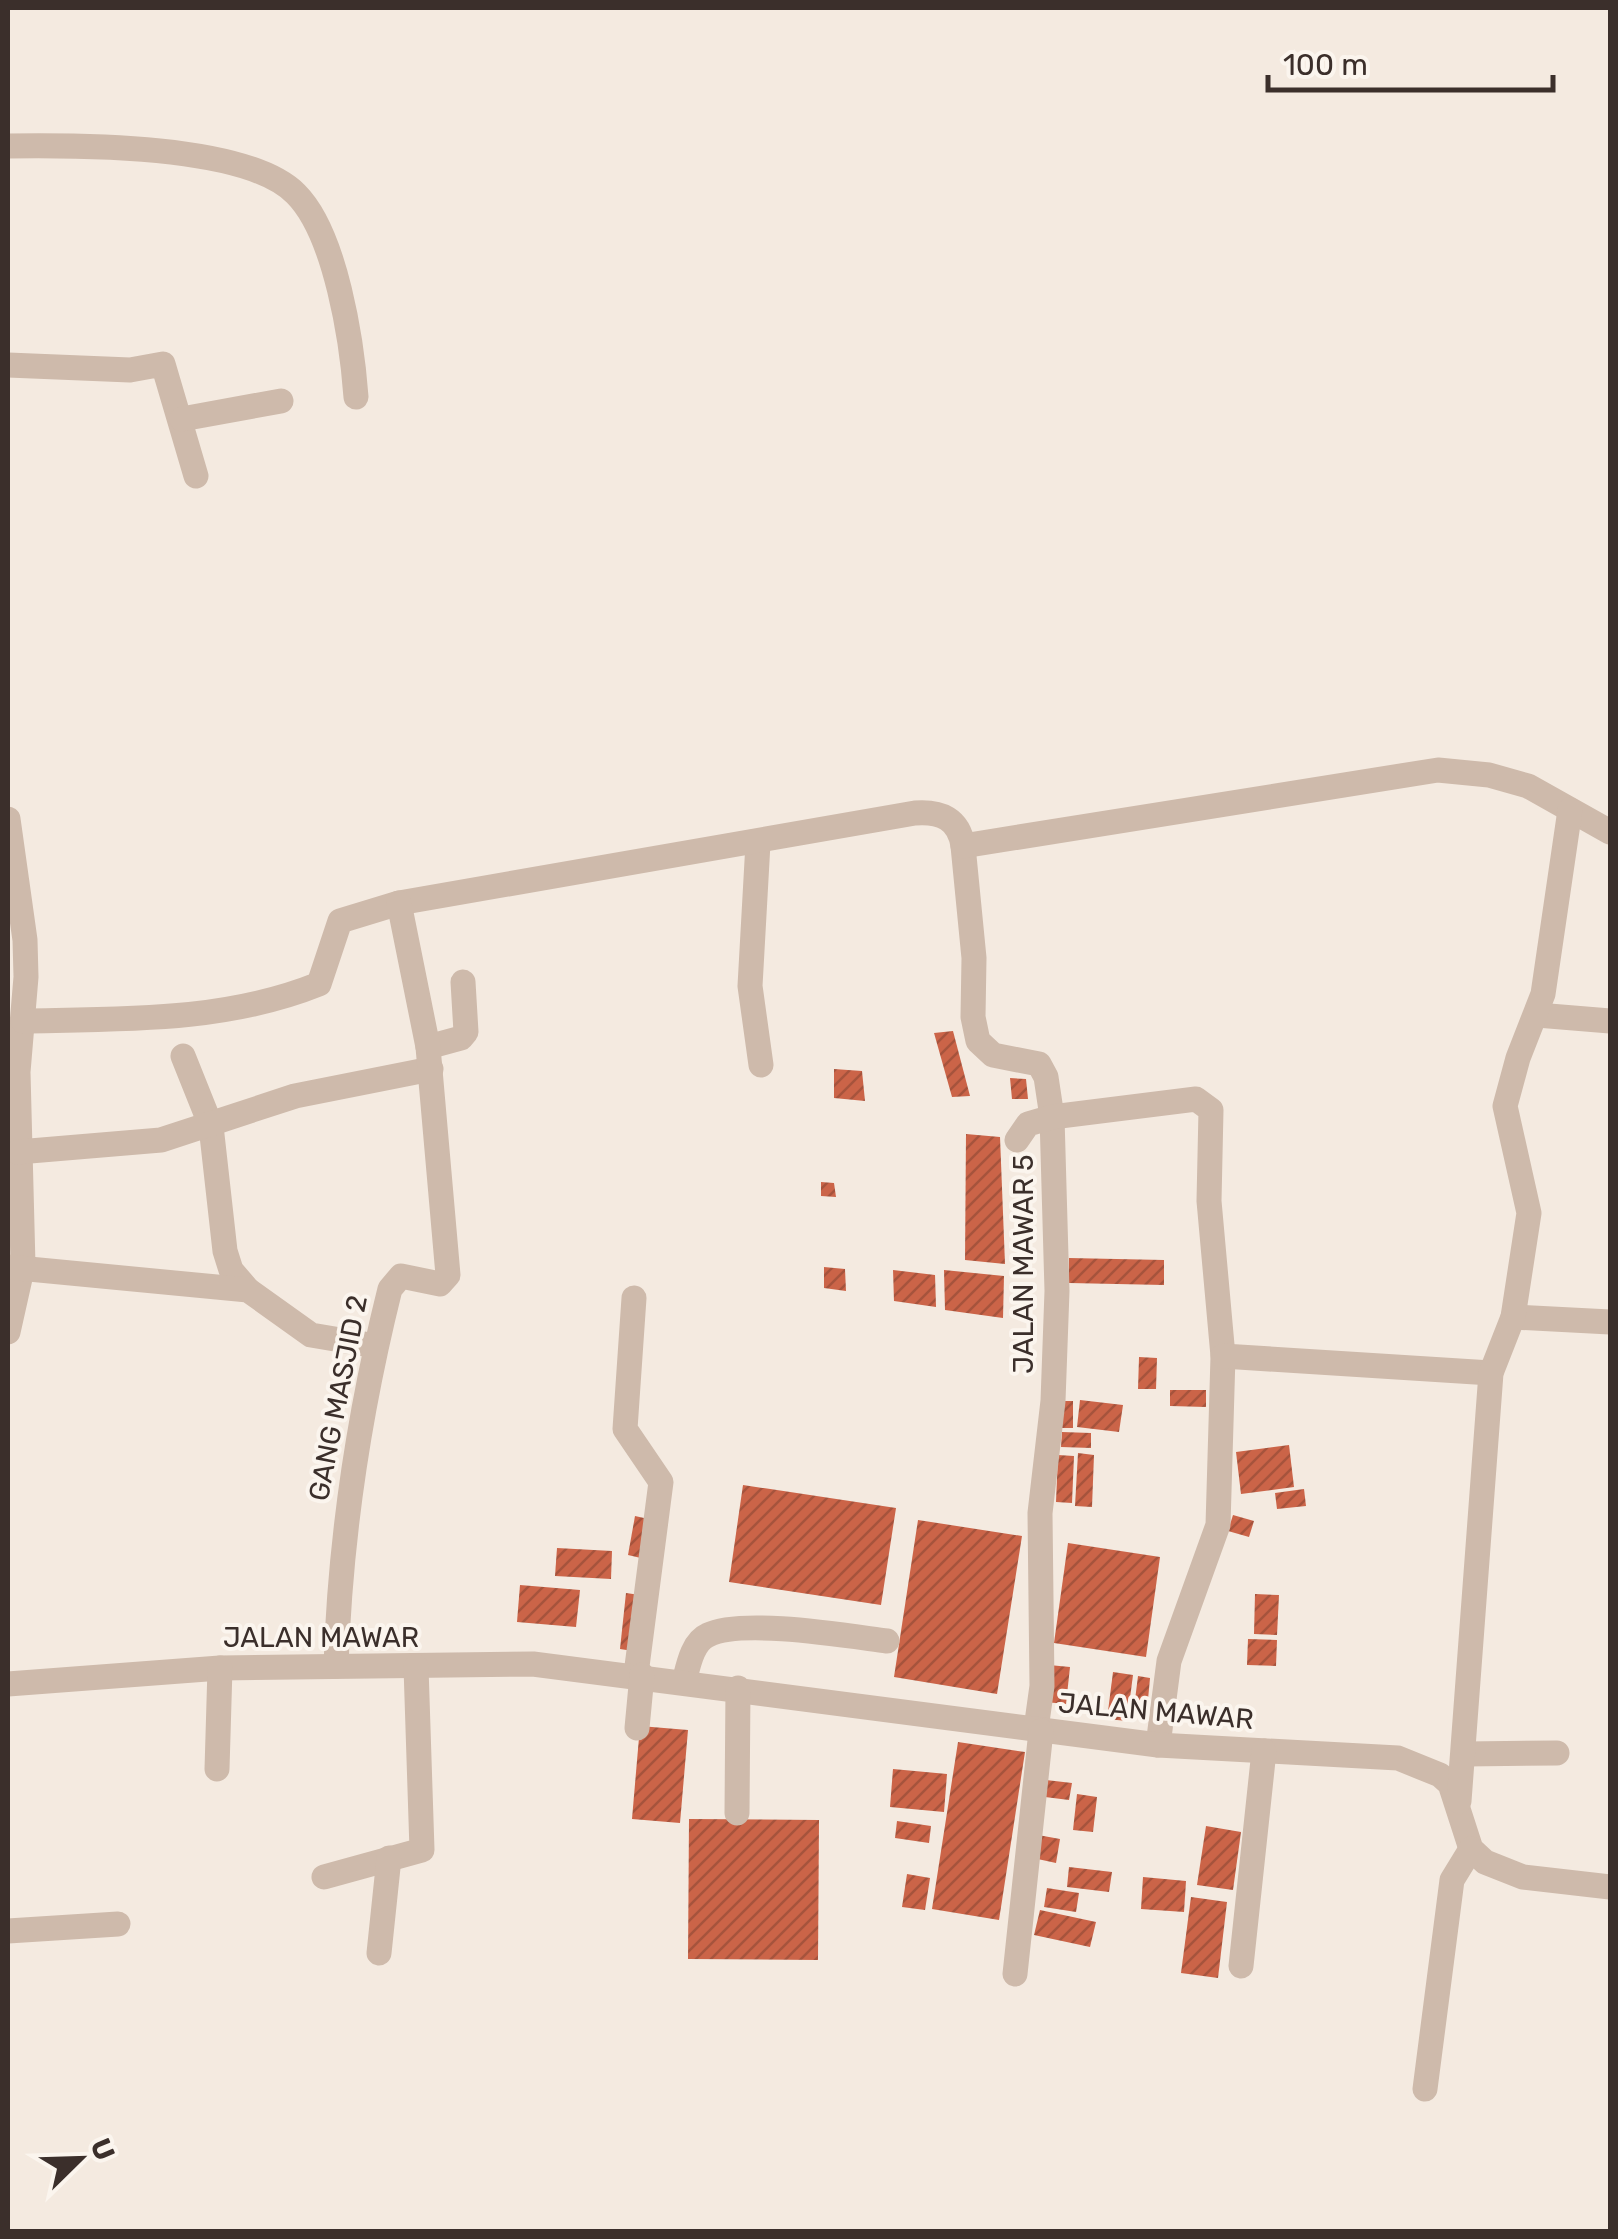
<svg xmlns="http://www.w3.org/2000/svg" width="1618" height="2239" font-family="Rubik,sans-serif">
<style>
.building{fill:url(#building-hatch)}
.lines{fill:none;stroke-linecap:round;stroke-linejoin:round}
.minor{stroke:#cebaab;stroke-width:25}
.labels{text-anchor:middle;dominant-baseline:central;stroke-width:8;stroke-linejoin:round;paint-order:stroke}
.street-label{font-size:28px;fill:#3b2f2b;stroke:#fbf5ee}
</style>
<defs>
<pattern id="building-hatch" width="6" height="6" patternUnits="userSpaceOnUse" patternTransform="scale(2.5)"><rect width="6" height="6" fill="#cb6448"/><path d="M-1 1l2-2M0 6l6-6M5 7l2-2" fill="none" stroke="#a6533c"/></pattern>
</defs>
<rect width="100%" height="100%" fill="#f4eae0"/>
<g class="building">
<polygon points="953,1031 970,1096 952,1097 934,1033"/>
<polygon points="834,1069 862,1071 865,1101 834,1098"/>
<polygon points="1010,1078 1026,1079 1028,1099 1012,1099"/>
<polygon points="966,1134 1000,1137 1005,1264 965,1260"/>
<polygon points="821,1182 834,1183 836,1197 821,1196"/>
<polygon points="1069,1258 1164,1260 1164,1285 1069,1283"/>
<polygon points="824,1267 845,1269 846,1291 824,1288"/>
<polygon points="893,1270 935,1275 936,1307 894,1301"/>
<polygon points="944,1270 1004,1276 1003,1318 945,1310"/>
<polygon points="1139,1357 1157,1358 1156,1389 1138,1389"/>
<polygon points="1170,1390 1206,1390 1206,1407 1170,1406"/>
<polygon points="1080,1400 1123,1405 1119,1432 1077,1427"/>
<rect x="1057" y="1401" width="16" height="27"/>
<polygon points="1062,1432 1091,1433 1091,1448 1061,1447"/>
<polygon points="1289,1445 1294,1487 1241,1494 1236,1452"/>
<polygon points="1078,1453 1094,1455 1092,1507 1075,1506"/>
<polygon points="1058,1455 1074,1456 1072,1503 1056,1502"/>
<polygon points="743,1485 896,1508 881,1605 729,1582"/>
<polygon points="1304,1489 1306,1506 1277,1509 1275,1493"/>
<polygon points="1233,1515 1254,1521 1249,1537 1228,1531"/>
<polygon points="635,1516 653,1520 645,1559 628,1555"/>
<polygon points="918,1520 1022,1536 997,1694 894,1677"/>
<polygon points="1068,1543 1160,1557 1146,1657 1054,1643"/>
<polygon points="557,1548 612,1551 611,1579 555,1576"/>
<polygon points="520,1585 580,1590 576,1627 517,1622"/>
<polygon points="626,1593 640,1595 633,1651 620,1649"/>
<polygon points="1255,1594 1279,1595 1277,1635 1254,1634"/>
<polygon points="1248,1639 1277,1640 1276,1666 1247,1665"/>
<polygon points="1049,1665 1070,1667 1066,1704 1045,1702"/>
<polygon points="1113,1672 1133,1675 1127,1721 1107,1719"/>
<polygon points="1138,1676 1150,1678 1147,1710 1134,1708"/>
<polygon points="640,1726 688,1730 680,1823 632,1819"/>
<polygon points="958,1742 1025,1752 999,1920 932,1909"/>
<polygon points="893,1769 947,1774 944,1812 890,1807"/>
<polygon points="1046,1780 1072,1783 1069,1800 1045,1797"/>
<polygon points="1077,1794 1097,1797 1093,1832 1073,1830"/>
<polygon points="689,1819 819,1820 818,1960 688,1959"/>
<polygon points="897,1821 931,1826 929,1843 895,1838"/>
<polygon points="1206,1826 1241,1832 1233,1890 1197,1885"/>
<polygon points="1038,1835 1060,1839 1056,1863 1033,1858"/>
<polygon points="1069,1867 1112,1872 1109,1892 1067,1887"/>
<polygon points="907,1874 930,1878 925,1910 902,1907"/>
<polygon points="1143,1877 1186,1881 1184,1912 1141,1909"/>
<polygon points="1047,1888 1079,1893 1076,1912 1044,1907"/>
<polygon points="1191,1897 1227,1902 1218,1978 1181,1973"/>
<polygon points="1040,1910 1096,1922 1090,1947 1034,1935"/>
</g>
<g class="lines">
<g class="minor">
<path d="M8 146C77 145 247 144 296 194 336 234 352 342 356 397"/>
<polyline points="8,365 130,370 163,364 196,476"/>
<polyline points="182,419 281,401"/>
<polyline points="8,819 25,940 26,977 18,1072 23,1265 8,1332"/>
<polyline points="758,843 750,986 761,1065"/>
<polyline points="963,846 974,958 973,1017 978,1041 993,1055 1039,1064 1046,1077 1052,1117 1057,1291 1053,1401 1040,1513 1042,1686 1036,1729"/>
<polyline points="1537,1015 1610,1021"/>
<path d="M23 1021C123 1019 225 1022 319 984L340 921 399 903 915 813C941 811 959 819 963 846L1438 770 1489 775 1528 786 1610 832"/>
<polyline points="428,1047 461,1038 466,1032 463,982"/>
<polyline points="183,1056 211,1126 225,1251 231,1270 248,1290"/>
<polyline points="1017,1140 1028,1124 1052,1117 1196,1099 1211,1110 1209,1201 1223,1356 1218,1525 1169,1661 1158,1745"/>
<polyline points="18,1152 161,1140 295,1096 431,1069"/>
<polyline points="8,1267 248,1290 311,1335 376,1346"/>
<polyline points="634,1298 625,1429 661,1482 636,1674"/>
<polyline points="1513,1317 1610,1322"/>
<polyline points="1223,1356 1491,1373"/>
<path d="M336 1666C340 1538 359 1413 390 1289L401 1276 440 1284 448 1275 428 1047 399 903"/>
<path d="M684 1682C688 1667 692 1642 708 1635 742 1618 848 1636 887 1641"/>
<polyline points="8,1684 220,1668 533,1664 1158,1745 1398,1758 1440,1775 1450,1784 1471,1849 1485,1862 1523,1877 1610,1887"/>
<polyline points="637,1728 642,1675"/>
<polyline points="1465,1754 1557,1753"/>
<polyline points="217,1769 220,1668"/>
<polyline points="1459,1801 1491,1373 1513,1317 1529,1213 1505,1106 1518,1058 1543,994 1570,810"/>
<polyline points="737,1813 738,1688"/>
<polyline points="324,1877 422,1850 416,1667"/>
<polyline points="8,1931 118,1924"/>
<polyline points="379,1953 389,1858"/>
<polyline points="1241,1966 1264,1751"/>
<polyline points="1015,1974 1041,1731"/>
<polyline points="1425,2089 1452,1880 1471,1849"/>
</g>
</g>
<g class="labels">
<g class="street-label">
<text transform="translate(1023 1264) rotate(-90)">JALAN MAWAR 5</text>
<text transform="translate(338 1398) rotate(-79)">GANG MASJID 2</text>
<text x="321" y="1637">JALAN MAWAR</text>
<text transform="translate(1156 1711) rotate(5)">JALAN MAWAR</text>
</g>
</g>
<rect width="1618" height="2239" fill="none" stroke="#3b2f2b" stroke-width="20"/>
<g transform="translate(80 2159) rotate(67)" stroke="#fbf5ee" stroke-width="8" paint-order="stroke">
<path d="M0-8L18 38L0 25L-18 38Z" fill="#3b2f2b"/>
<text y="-15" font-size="28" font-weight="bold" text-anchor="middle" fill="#3b2f2b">U</text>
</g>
<path d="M1268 75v15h285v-15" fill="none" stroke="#3b2f2b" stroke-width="5"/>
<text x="1283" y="75" font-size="30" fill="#3b2f2b" stroke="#fbf5ee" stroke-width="8" paint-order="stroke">100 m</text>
</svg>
